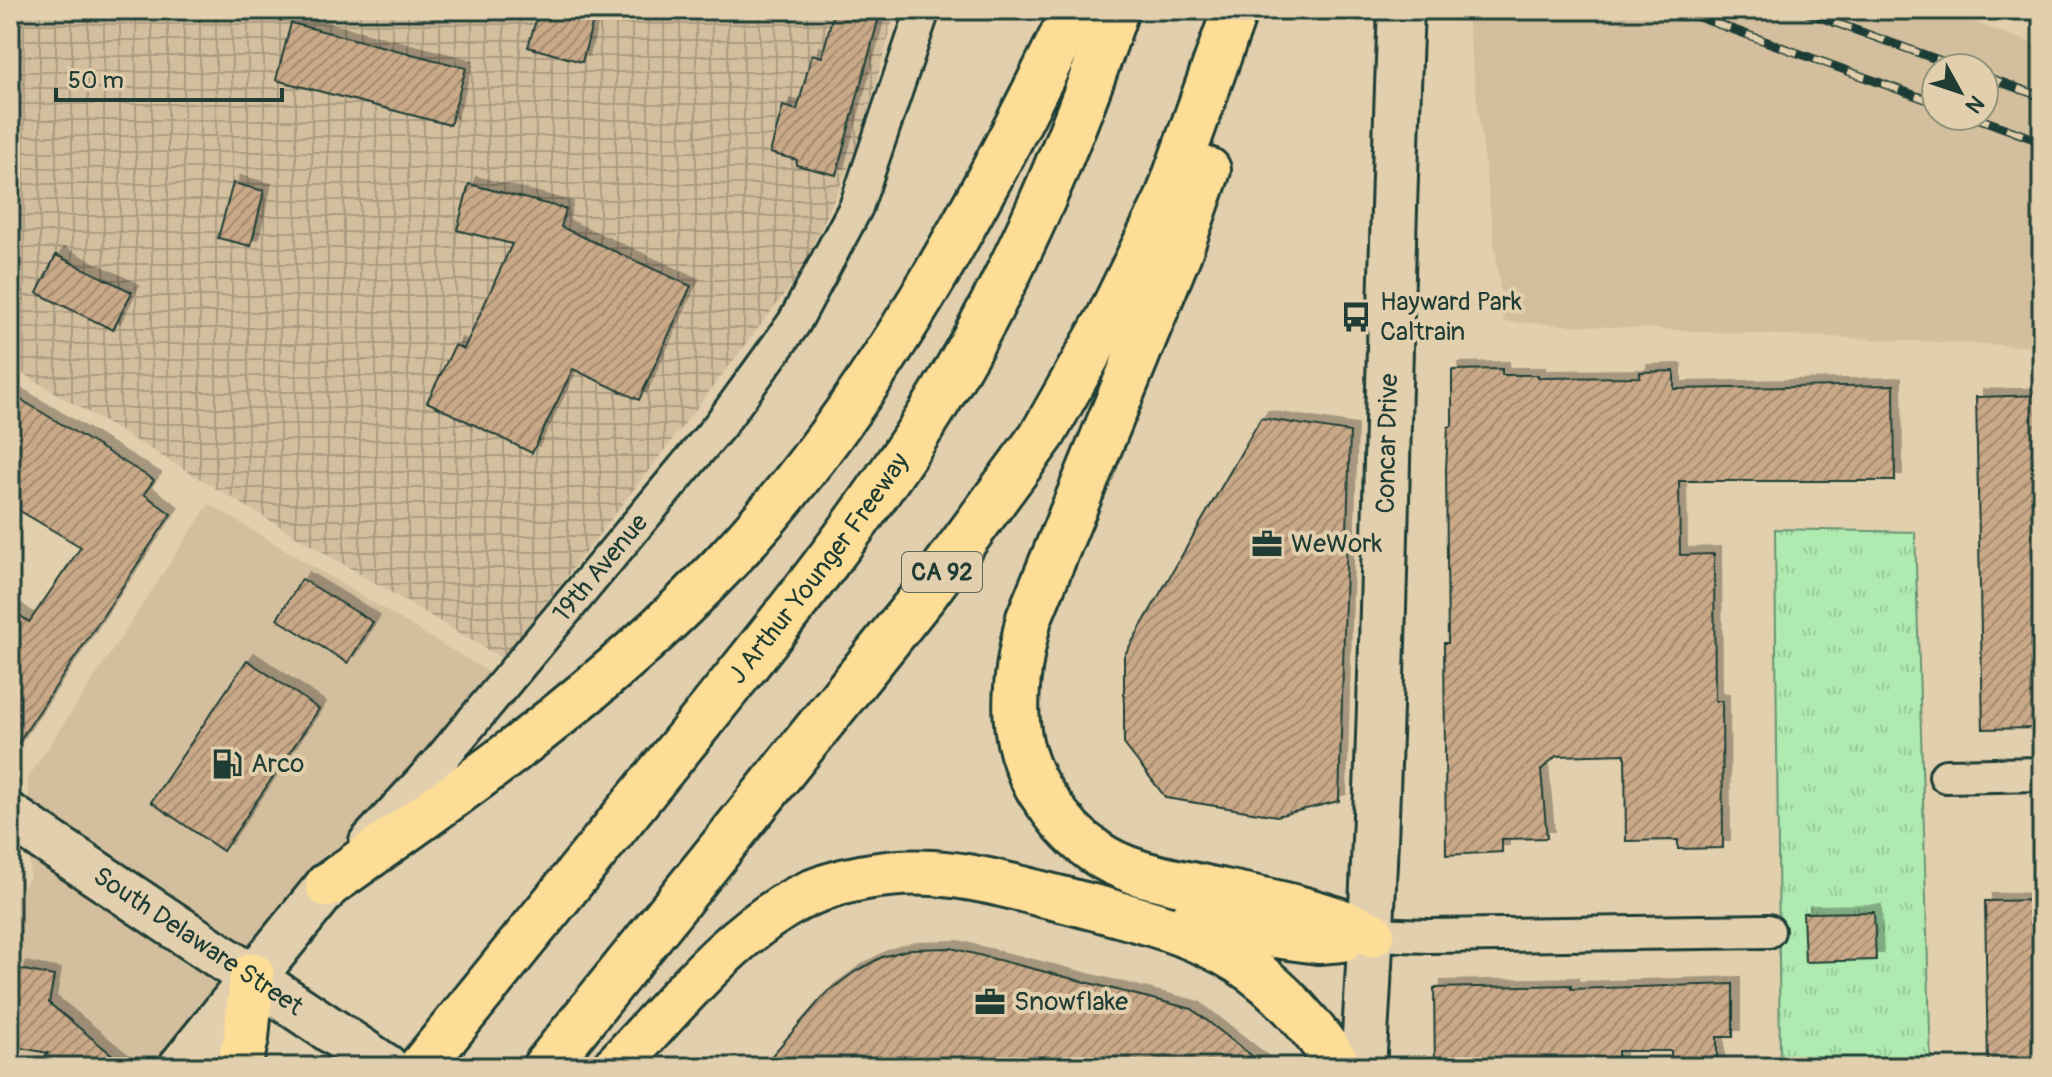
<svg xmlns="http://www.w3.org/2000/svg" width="2052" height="1077" font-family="Pangolin,sans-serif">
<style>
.built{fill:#d3bf9e;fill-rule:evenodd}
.industrial{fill:url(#industrial-grid)}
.grass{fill:url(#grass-tufts);stroke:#679472;stroke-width:2}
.building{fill:url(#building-hatch);stroke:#1f3d34;stroke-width:2;filter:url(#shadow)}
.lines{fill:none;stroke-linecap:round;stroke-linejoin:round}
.street-casing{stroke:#1f3d34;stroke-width:38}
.secondary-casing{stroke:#1f3d34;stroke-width:50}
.highway-casing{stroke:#1f3d34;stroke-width:50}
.street{stroke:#e2cfad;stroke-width:32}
.secondary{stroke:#e2cfad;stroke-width:44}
.highway{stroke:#fedd96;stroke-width:44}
.rail-casing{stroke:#1f3d34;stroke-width:9}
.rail{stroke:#e2cfad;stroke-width:6;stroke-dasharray:18;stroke-linecap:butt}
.labels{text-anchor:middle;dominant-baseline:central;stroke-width:8;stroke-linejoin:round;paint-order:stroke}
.shield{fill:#e2cfad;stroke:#5a6958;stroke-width:2}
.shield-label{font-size:24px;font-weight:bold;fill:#1f3d34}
.poi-label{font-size:26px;fill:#1f3d34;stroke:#e2cfad;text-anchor:start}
.street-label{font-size:26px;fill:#1f3d34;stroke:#e2cfad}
</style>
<defs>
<pattern id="industrial-grid" width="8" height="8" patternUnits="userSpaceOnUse" patternTransform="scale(2)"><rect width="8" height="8" fill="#d3bf9e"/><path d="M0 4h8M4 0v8" fill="none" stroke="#ab9c82"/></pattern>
<pattern id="grass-tufts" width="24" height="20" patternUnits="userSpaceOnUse" patternTransform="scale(2)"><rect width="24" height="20" fill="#afebb0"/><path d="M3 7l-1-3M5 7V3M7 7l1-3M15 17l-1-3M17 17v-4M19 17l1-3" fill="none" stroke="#96ca98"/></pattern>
<pattern id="building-hatch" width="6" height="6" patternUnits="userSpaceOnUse" patternTransform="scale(2)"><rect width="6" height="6" fill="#caa988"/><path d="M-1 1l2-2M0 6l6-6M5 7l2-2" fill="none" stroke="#a38b70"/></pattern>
<filter id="shadow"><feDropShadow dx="7" dy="-7" stdDeviation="0" flood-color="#0004"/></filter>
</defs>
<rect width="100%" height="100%" fill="#e2cfad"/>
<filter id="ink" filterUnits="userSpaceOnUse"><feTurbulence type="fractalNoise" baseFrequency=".0125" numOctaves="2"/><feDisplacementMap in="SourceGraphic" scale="16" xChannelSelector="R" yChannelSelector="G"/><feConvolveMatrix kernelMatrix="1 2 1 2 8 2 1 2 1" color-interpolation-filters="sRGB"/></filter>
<g filter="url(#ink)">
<g class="built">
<path d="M1466 10H1938L2042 46V347L1504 322ZM1936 68H1984V116H1936Z"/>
<polygon points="209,504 490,673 165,1067 10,1067 10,902 30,877 28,778"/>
</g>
<polygon class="industrial" points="10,10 896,10 860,142 800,274 503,659 10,366"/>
<polygon class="grass" points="1775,529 1915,532 1931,1067 1780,1067"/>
<g class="building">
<polygon points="539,10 596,10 582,62 528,47"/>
<polygon points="834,10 881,10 836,175 796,165 797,160 770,153 783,106 797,110 812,54 822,57"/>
<polygon points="291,23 466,68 450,125 276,80"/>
<polygon points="233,183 264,191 251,246 218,238"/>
<polygon points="469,184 566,209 561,227 691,286 639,400 573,369 532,453 427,402 455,345 464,349 512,244 457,230"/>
<polygon points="56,255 132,292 113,330 37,293"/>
<polygon points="1502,369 1502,375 1538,375 1538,378 1640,377 1640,372 1674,371 1674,389 1894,385 1895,481 1679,481 1680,555 1714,554 1715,701 1722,701 1723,848 1678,849 1678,840 1626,841 1625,754 1556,756 1541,770 1547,838 1502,839 1502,852 1446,855 1444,643 1448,643 1446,470 1448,427 1452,426 1452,370"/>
<polygon points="10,393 154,480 144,494 171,514 10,755 10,608 29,622 81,547 10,505"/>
<polygon points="2042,395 2042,720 2036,720 2037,728 1983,729 1976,397"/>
<polygon points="1261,418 1350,432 1339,801 1277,816 1166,798 1124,744 1124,656"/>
<polygon points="302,579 373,622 348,663 277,619"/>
<polygon points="247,660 319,709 223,851 151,802"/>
<polygon points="2042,900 2042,1067 1988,1067 1985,901"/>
<polygon points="1874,912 1876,960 1805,962 1803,913"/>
<polygon points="951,948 1192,1009 1266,1067 762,1067 827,992 856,971 882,957 911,949"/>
<polygon points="19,969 54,976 49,1003 127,1067 36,1067 48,1053 10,1046 10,1015"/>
<polygon points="1733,984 1733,1037 1717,1037 1717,1067 1671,1067 1671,1051 1618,1051 1618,1067 1435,1067 1434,988 1571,985 1571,989"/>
</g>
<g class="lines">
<g class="street-casing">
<g id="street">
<polyline points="1946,776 2042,774"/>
<path id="s1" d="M366 841 437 764 720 425 794 323 856 207 923 10"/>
<polyline points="1372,934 1429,936 1768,931"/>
</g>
</g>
<g class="secondary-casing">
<g id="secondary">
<path id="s2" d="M10 816 386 1067"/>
<polyline points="181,1067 328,885"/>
<path id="s3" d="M1363 1067C1386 715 1386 362 1401 10"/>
</g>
</g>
<g class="highway-casing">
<g id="highway">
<path d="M1208 170 1179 253 1029 618C1013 684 1005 746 1048 803 1061 822 1075 838 1094 851 1122 872 1162 879 1196 886 1256 899 1316 908 1372 934"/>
<path d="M328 885C467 787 605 690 723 565 874 405 979 207 1075 10"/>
<polyline points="1188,923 1318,941 1342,939"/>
<polyline points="239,1067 246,1038 252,975"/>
<path id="s4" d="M421 1067C514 952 607 838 699 724 781 622 863 521 932 411 1010 286 1069 149 1116 10"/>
<polyline points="545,1067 926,593 1043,434 1109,318 1167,200 1235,10"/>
<path d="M615 1067C671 1010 726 937 797 899 836 879 890 870 933 873 980 876 1024 890 1069 901 1126 916 1190 930 1240 962 1279 987 1315 1028 1339 1067"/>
</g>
</g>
<use href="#street" class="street"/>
<use href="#secondary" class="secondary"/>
<use href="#highway" class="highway"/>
<g class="rail-casing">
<g id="rail">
<polyline points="1679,10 1936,103"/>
<polyline points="1800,10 1961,68"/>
<polyline points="1984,76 2042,97"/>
<polyline points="1972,116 2042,142"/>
</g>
</g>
<use href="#rail" class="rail"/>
</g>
</g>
<defs>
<g id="bus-bare" transform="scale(2.4)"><path d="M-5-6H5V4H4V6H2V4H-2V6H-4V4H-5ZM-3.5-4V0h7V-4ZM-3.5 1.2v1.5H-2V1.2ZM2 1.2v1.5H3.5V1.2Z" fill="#1f3d34" stroke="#e2cfad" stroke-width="2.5" paint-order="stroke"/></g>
<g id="office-bare" transform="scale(2.4)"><path d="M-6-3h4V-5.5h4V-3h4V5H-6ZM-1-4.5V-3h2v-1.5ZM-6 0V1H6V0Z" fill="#1f3d34" stroke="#e2cfad" stroke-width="2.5" paint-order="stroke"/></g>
<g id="fuel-bare" transform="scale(2.4)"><path d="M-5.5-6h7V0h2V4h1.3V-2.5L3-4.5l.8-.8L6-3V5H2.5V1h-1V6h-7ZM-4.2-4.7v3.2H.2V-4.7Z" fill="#1f3d34" stroke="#e2cfad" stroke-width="2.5" paint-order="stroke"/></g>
</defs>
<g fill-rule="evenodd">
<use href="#bus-bare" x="1356" y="317"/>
<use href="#office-bare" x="1267" y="544"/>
<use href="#fuel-bare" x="227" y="764"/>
<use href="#office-bare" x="990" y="1002"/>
</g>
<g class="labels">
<rect class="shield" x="902" y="552" width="80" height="40" rx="6"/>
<g class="shield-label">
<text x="942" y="572">CA 92</text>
</g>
<g class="poi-label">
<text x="1380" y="302">Hayward Park<tspan x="1380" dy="30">Caltrain</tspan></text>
<text x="1291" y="544">WeWork</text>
<text x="251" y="764">Arco</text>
<text x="1014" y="1002">Snowflake</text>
</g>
<g class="street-label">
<text stroke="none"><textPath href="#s3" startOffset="624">Concar Drive</textPath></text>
<text stroke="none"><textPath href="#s1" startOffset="360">19th Avenue</textPath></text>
<text stroke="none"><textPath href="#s4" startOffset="638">J Arthur Younger Freeway</textPath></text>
<text stroke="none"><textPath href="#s2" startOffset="226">South Delaware Street</textPath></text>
</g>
</g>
<rect width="2052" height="1077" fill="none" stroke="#e2cfad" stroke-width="40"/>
<rect x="20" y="20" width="2012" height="1037" fill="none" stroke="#1f3d34" stroke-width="3" filter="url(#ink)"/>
<g transform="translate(1960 92) rotate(130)"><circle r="38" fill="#e2cfad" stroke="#94957d" stroke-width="2"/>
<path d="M0-6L14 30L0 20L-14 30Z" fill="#1f3d34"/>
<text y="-12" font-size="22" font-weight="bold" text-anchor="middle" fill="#1f3d34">N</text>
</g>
<path d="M56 88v12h226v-12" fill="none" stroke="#1f3d34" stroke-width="4"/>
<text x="68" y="88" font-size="24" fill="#1f3d34" stroke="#e2cfad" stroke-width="6" paint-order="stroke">50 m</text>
</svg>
